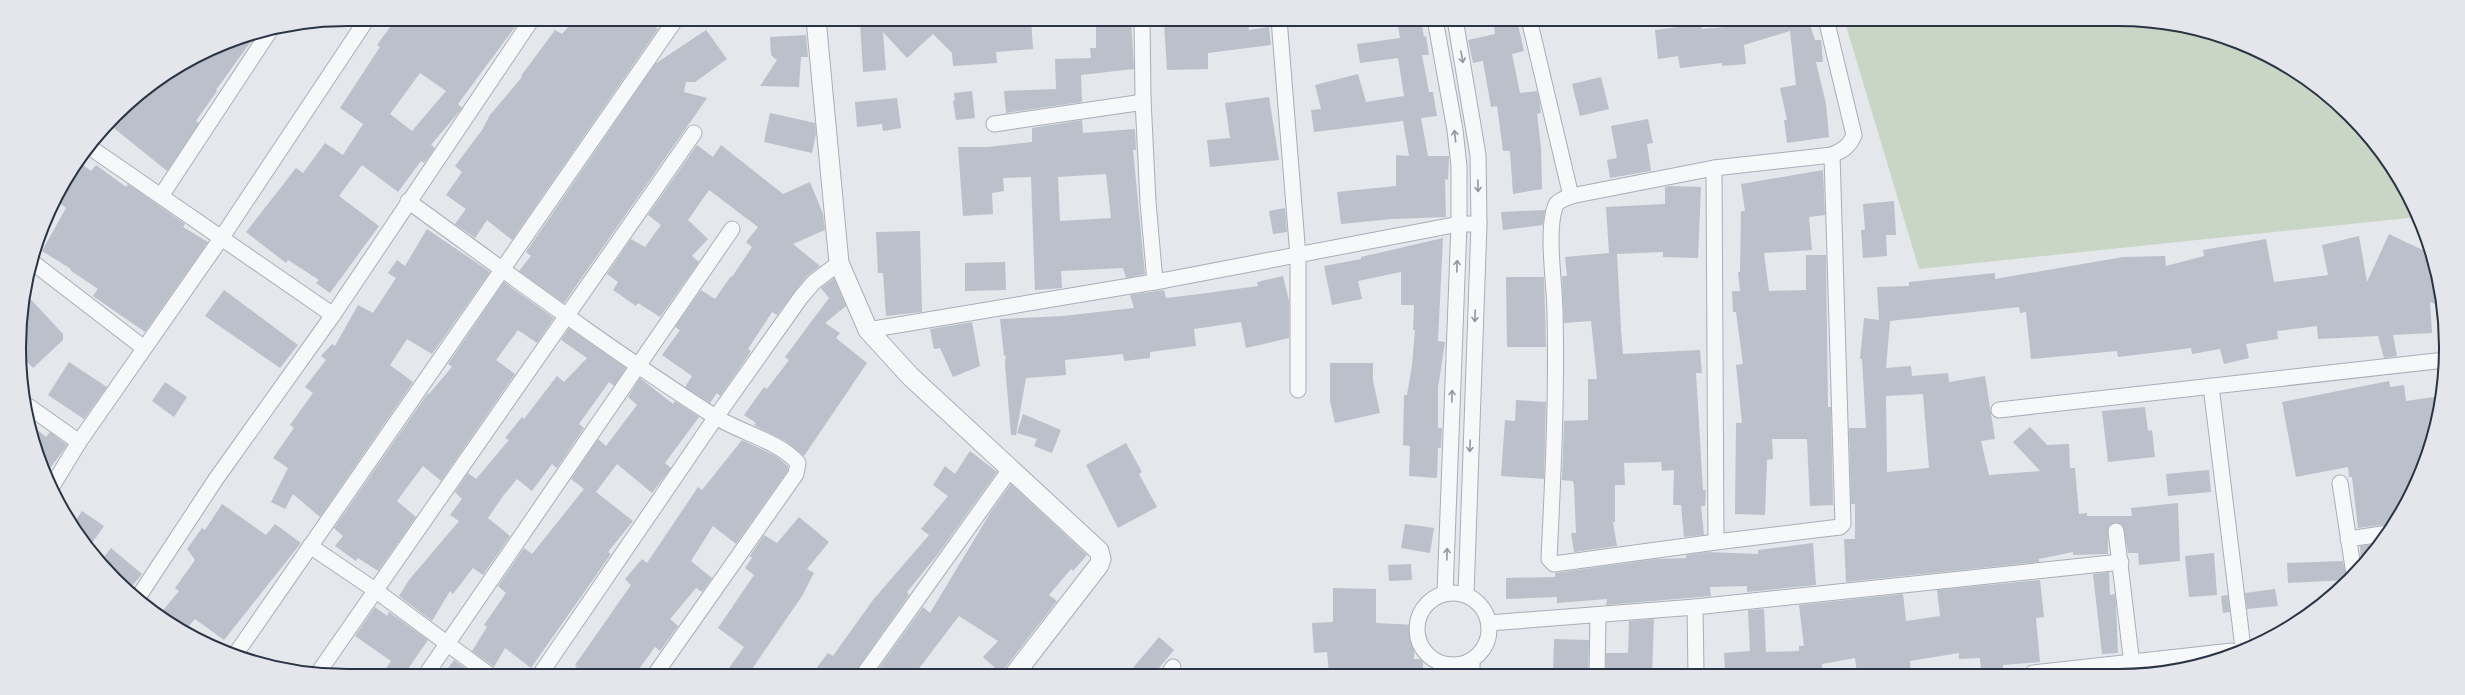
<svg xmlns="http://www.w3.org/2000/svg" width="2465" height="695" font-family="'Fira Sans',sans-serif">
<style>
.green{fill:#c9d6c5}
.building{fill:#bbc0ca;fill-rule:evenodd}
.lines{fill:none;stroke-linecap:round;stroke-linejoin:round}
.minor-casing{stroke:#a9aeb7;stroke-width:17}
.tertiary-casing{stroke:#a9aeb7;stroke-width:21}
.minor{stroke:#f7f8fa;stroke-width:15}
.tertiary{stroke:#f7f8fa;stroke-width:19}
.oneway{stroke:#9196a0}
.rim{fill:none;stroke:#2b3445;stroke-width:2}
</style>
<rect width="100%" height="100%" fill="#e4e7ec"/>
<polygon class="green" points="1844,19 2118,19 2181,25 2243,44 2300,74 2350,115 2391,165 2418,217 1919,269"/>
<g class="building">
<path d="M396 19H521L458 104 462 108 431 145 435 148 424 163 421 161 398 192 362 165 339 196 379 226 330 293 316 283 319 280 288 260 286 263 246 232 296 168 303 173 325 143 343 155 363 124 340 108 380 47 377 45ZM420 73 446 91 412 131 390 114Z"/>
<polygon points="575,19 644,19 658,29 512,240 487,220 475,238 455,224 466,209 446,195 462,172 455,166 482,130 490,115 522,77 521,76 555,30 562,34"/>
<polygon points="895,19 1031,19 1033,49 996,52 997,63 953,66 952,53 933,34 907,58 883,32 886,70 863,72 860,21"/>
<polygon points="1096,19 1131,19 1134,69 1081,75 1082,102 1006,113 1004,91 1056,89 1055,59 1091,58 1090,48 1096,48"/>
<polygon points="1213,19 1247,19 1249,30 1269,27 1271,45 1208,53 1208,69 1167,70 1164,23"/>
<polygon points="1397,19 1421,19 1424,37 1426,36 1429,55 1422,55 1429,92 1433,92 1437,116 1421,118 1428,156 1449,156 1448,180 1445,179 1446,217 1392,219 1341,224 1337,192 1396,186 1396,155 1409,156 1403,121 1314,132 1311,110 1321,109 1315,85 1358,74 1366,102 1404,96 1398,58 1360,63 1357,44 1400,38"/>
<polygon points="1493,19 1516,19 1519,29 1524,51 1512,54 1520,93 1537,91 1539,98 1541,113 1537,114 1541,147 1542,189 1513,194 1510,151 1503,151 1497,106 1491,107 1483,61 1473,63 1468,40 1495,34"/>
<polygon points="1756,19 1817,19 1817,23 1810,25 1815,40 1821,40 1823,62 1816,62 1826,104 1829,137 1787,143 1784,120 1787,120 1780,88 1796,85 1790,31 1744,45 1746,64 1722,66 1722,63 1680,68 1678,56 1658,59 1655,30 1701,24 1702,29 1757,24"/>
<polygon points="706,30 727,59 695,82 686,82 684,92 707,98 564,303 519,271 531,256 526,252 655,64"/>
<polygon points="257,33 216,90 217,91 196,121 199,123 167,171 109,124 131,101 221,44"/>
<polygon points="806,35 808,57 801,57 799,87 760,86 777,60 771,55 770,37"/>
<polygon points="1601,77 1609,109 1580,116 1572,84"/>
<polygon points="972,91 975,118 956,120 953,101 955,100 954,93"/>
<polygon points="1269,97 1279,160 1210,167 1207,140 1230,138 1225,103"/>
<polygon points="897,98 901,128 883,131 882,124 857,127 855,102"/>
<polygon points="770,113 815,123 816,134 812,153 764,142"/>
<polygon points="1648,119 1653,143 1647,144 1651,171 1610,178 1607,160 1617,158 1611,126"/>
<path d="M1082 120 1083 133 1135 129 1136 150H1133L1145 274 1126 278 1123 268 1061 271 1062 288 1035 290 1031 177 1003 178 1004 191 992 193 993 214 963 216 958 147H988L1032 142V128ZM1106 174 1111 218 1060 221 1058 177Z"/>
<polygon points="697,145 713,157 721,145 783,194 810,182 823,214 825,230 793,244 820,266 807,276 777,315 772,312 748,349 751,351 739,369 720,396 717,393 710,403 685,387 692,376 662,355 680,330 675,327 701,290 715,299 731,276 732,277 752,247 746,242 758,227 709,190 688,220 708,239 692,256 699,262 660,317 638,303 636,306 613,290 618,282 607,274 631,239 645,247 661,225 648,215"/>
<polygon points="78,161 91,171 96,165 126,187 128,184 185,224 183,227 208,242 145,332 93,296 98,289 70,270 71,269 42,251 66,208 55,199"/>
<polygon points="1823,170 1825,215 1809,217 1812,250 1764,253 1769,291 1806,290 1806,255 1826,255 1828,407 1831,407 1833,505 1810,506 1807,439 1772,439 1773,459 1767,460 1765,515 1735,514 1736,423 1742,423 1736,365 1743,364 1736,312 1733,312 1732,291 1740,291 1738,272 1740,272 1741,211 1745,211 1741,184"/>
<polygon points="1670,186 1701,187 1698,258 1663,257 1663,252 1617,254 1621,330 1623,354 1700,350 1702,373 1696,373 1703,490 1706,490 1705,506 1701,506 1704,535 1684,537 1681,505 1673,505 1674,470 1662,471 1661,462 1624,463 1625,485 1615,485 1615,522 1613,522 1617,546 1574,552 1571,533 1576,533 1574,486 1573,481 1562,480 1564,421 1588,420 1588,379 1597,379 1591,321 1564,323 1562,276 1567,276 1565,257 1609,253 1606,207 1665,204 1665,187"/>
<polygon points="1894,201 1896,235 1886,235 1887,256 1863,258 1861,230 1865,230 1863,204"/>
<polygon points="1285,208 1287,232 1273,234 1269,211"/>
<polygon points="1545,210 1543,225 1503,230 1501,212"/>
<polygon points="427,229 490,272 432,354 407,339 390,365 413,382 320,517 293,494 285,509 271,502 288,468 273,458 294,428 290,425 313,393 305,387 326,360 321,356 332,344 335,346 358,305 373,313 396,278 388,273 397,260 405,266"/>
<polygon points="920,231 922,312 886,316 883,273 878,273 876,232"/>
<path d="M2389 234 2431 254 2440 283 2442 307 2430 302 2432 333 2393 335 2397 356 2384 358 2378 336 2318 339 2317 326 2277 331 2278 339 2246 344 2249 358 2224 364 2220 349 2192 354 2191 348 2118 357 2117 351 2031 359 2026 312 2020 313 2019 307 1890 321 1886 368 1911 366 1912 376 1948 373 1949 382 1985 376 1995 439 1981 441 1989 475 2040 471 2013 442 2030 427 2047 445 2069 444 2070 468H2075L2079 514 2087 513V516H2132L2131 508 2178 503 2180 561 2139 565 2138 553H2128L2123 526 2115 522 2108 528V554L2073 555V552L2039 559V562L1846 582 1844 539H1855V504H1851L1849 428H1866L1862 359H1860L1864 318 1879 320 1877 287 1909 286V282L1995 273V279L2123 257 2165 256 2166 266 2204 256 2203 250 2266 239 2274 282 2328 275 2322 245 2359 236 2367 282ZM1923 394 1929 468 1887 472 1886 396Z"/>
<polygon points="1443,238 1438,341 1445,342 1438,388 1438,428 1442,428 1441,448 1438,448 1437,478 1409,476 1410,446 1403,445 1404,395 1407,395 1412,365 1415,330 1413,330 1414,305 1401,305 1401,272 1358,281 1362,299 1332,305 1324,266 1361,259 1361,257"/>
<polygon points="1005,262 1006,290 965,291 965,263"/>
<polygon points="1283,276 1289,301 1289,338 1246,348 1241,322 1194,329 1196,346 1150,352 1150,358 1124,361 1123,354 1065,360 1066,375 1026,378 1016,435 1011,435 1005,365 1006,355 1004,356 1000,319 1063,316 1134,308 1130,295 1164,290 1166,298 1207,293 1258,286 1257,282"/>
<polygon points="1506,277 1544,277 1546,347 1507,347"/>
<polygon points="834,278 846,306 825,323 840,333 836,338 867,363 804,456 785,441 754,425 756,423 744,415 764,387 767,389 789,360 785,357 829,298 821,288"/>
<polygon points="504,282 554,318 537,343 518,330 496,360 515,374 441,481 423,466 397,501 416,517 378,571 358,558 356,561 335,546 343,536 334,528 428,393 429,394 452,367 448,364"/>
<polygon points="224,290 298,345 280,368 205,316"/>
<polygon points="25,293 63,334 63,340 33,368 23,358 20,326"/>
<polygon points="972,322 980,366 953,377 940,348 934,349 930,329"/>
<polygon points="569,328 626,368 614,386 609,382 579,424 584,428 557,468 552,464 532,491 517,479 503,496 488,518 510,536 483,575 473,568 453,594 450,591 432,621 399,596 409,580 459,521 450,515 462,499 455,492 468,473 476,479 509,440 505,438 522,417 524,419 557,376 564,382 587,358 561,340"/>
<polygon points="69,362 107,387 84,419 48,395"/>
<polygon points="1330,363 1373,363 1373,381 1380,413 1335,423 1330,401"/>
<polygon points="640,378 673,404 675,401 699,417 665,463 671,468 652,493 617,464 596,492 633,521 608,552 611,554 531,668 505,648 494,667 472,651 487,627 484,625 506,593 498,586 524,548 532,554 584,489 571,479 598,439 606,446 637,405 628,397"/>
<polygon points="2389,381 2390,387 2404,385 2406,401 2441,396 2440,411 2412,493 2387,527 2381,525 2358,528 2352,477 2349,477 2348,467 2296,477 2282,402"/>
<polygon points="165,382 187,397 174,417 152,401"/>
<polygon points="1516,400 1546,402 1544,479 1501,476 1505,420 1515,421"/>
<polygon points="2145,407 2148,431 2152,430 2155,457 2108,462 2102,411"/>
<polygon points="1023,414 1061,430 1052,453 1034,446 1037,439 1017,433"/>
<polygon points="29,423 46,437 50,432 67,445 46,474 30,433"/>
<polygon points="742,440 776,456 788,466 788,470 736,544 713,526 691,561 712,578 702,592 696,588 670,619 678,626 660,651 655,647 634,676 570,676 577,666 575,665 631,585 625,579 642,559 647,563 698,487 702,490"/>
<polygon points="1126,443 1142,472 1139,474 1157,507 1118,528 1086,465"/>
<polygon points="970,451 997,472 938,554 907,592 909,595 856,670 854,675 827,675 817,667 828,653 833,656 873,600 929,535 921,529 948,496 933,485 945,466 955,474"/>
<polygon points="2209,470 2211,492 2168,496 2166,474"/>
<polygon points="1011,484 1087,555 1073,571 1071,569 1049,595 1057,601 1005,668 1003,675 983,657 998,641 959,616 914,675 874,675 923,607 930,613 992,510"/>
<polygon points="222,504 266,535 275,524 301,543 224,640 195,619 184,632 159,615 179,591 175,588 195,560 187,549 202,528 205,530"/>
<polygon points="82,511 104,526 92,543 84,543 73,524"/>
<polygon points="799,517 829,542 807,569 814,573 802,596 748,675 724,675 744,647 718,628 754,575 745,568 752,558 750,556 764,535 777,543"/>
<polygon points="1405,524 1434,528 1430,553 1401,548"/>
<polygon points="1813,543 1816,585 1747,592 1747,586 1710,587 1711,596 1606,605 1607,599 1557,603 1557,597 1506,599 1506,578 1555,577 1555,573 1656,559 1686,558 1686,555 1707,552 1758,554 1758,550"/>
<polygon points="2375,544 2364,560 2361,563 2360,546"/>
<polygon points="111,548 142,574 128,591 100,562"/>
<polygon points="2214,553 2217,595 2189,597 2185,556"/>
<polygon points="2343,561 2347,580 2288,583 2287,563"/>
<polygon points="1411,564 1412,580 1389,581 1388,565"/>
<polygon points="2109,572 2110,595 2115,594 2116,605 2118,653 2102,654 2093,574"/>
<polygon points="2040,580 2044,617 2036,618 2040,662 2003,665 2003,668 1981,671 1980,658 1959,659 1959,653 1910,661 1911,674 1857,674 1855,658 1822,664 1823,674 1760,674 1760,669 1725,671 1724,653 1750,651 1748,610 1764,609 1766,652 1799,651 1799,646 1804,646 1799,605 1903,594 1906,621 1940,616 1937,590"/>
<polygon points="1333,588 1376,589 1376,623 1415,625 1414,659 1423,659 1423,674 1329,674 1327,652 1314,653 1312,623 1333,622"/>
<polygon points="2275,589 2278,606 2247,609 2245,593"/>
<polygon points="2228,595 2230,612 2223,613 2221,596"/>
<polygon points="375,607 387,616 389,612 428,640 403,676 381,676 391,661 355,636"/>
<polygon points="1654,619 1652,674 1606,674 1606,653 1628,653 1629,621"/>
<polygon points="1159,637 1174,650 1153,675 1127,675"/>
<polygon points="1554,639 1589,640 1588,674 1553,674"/>
<polygon points="454,660 476,676 442,676"/>
</g>
<g class="lines">
<g class="minor-casing">
<g id="minor">
<polyline points="1279,19 1298,256 1298,390"/>
<polyline points="1435,19 1455,130 1459,166 1459,224 1445,593"/>
<polyline points="1455,19 1478,155 1479,224 1466,595"/>
<path d="M1529 19 1571 196C1565 199 1557 200 1555 207 1546 233 1555 285 1555 313 1557 395 1553 477 1549 559L1554 564 1716 542"/>
<polyline points="1143,99 1148,202 1155,282"/>
<polyline points="994,124 1137,103 1143,99 1142,19"/>
<polyline points="88,146 333,315"/>
<polyline points="1714,168 1716,542 1840,527 1843,524 1832,155"/>
<polyline points="161,196 271,29"/>
<path d="M1571 196 1714 168 1832 155C1843 150 1849 147 1854 135L1826 19"/>
<path d="M408 201C509 274 609 349 714 416 739 432 779 441 798 463L796 474 654 676"/>
<polyline points="31,261 144,348"/>
<polyline points="868,330 1166,280 1459,224 1479,224"/>
<polyline points="2211,386 2243,648"/>
<polyline points="28,406 79,442"/>
<polyline points="1999,410 2445,360"/>
<polyline points="2340,483 2354,574"/>
<polyline points="51,488 79,442 222,237 367,19"/>
<polyline points="2116,531 2133,673"/>
<polyline points="2348,539 2382,534"/>
<polyline points="310,546 375,590 491,676"/>
<circle cx="1453" cy="629" r="36"/>
<polyline points="137,599 216,479 333,315 532,19"/>
<polyline points="1489,623 1695,607"/>
<polyline points="237,652 676,19"/>
<polyline points="318,673 694,133"/>
<polyline points="2033,673 2232,651"/>
<polyline points="1472,674 1472,660"/>
<polyline points="1597,674 1598,616"/>
<polyline points="1696,674 1695,607 2121,562"/>
<polyline points="863,675 1011,468"/>
<polyline points="1168,675 1173,667"/>
<polyline points="425,676 732,229"/>
<polyline points="539,676 716,417 801,297 814,282 839,263"/>
</g>
</g>
<g class="tertiary-casing">
<polyline id="tertiary" points="816,19 839,263 868,330 910,376 1099,551 1101,559 1099,565 1014,675"/>
</g>
<use href="#minor" class="minor"/>
<use href="#tertiary" class="tertiary"/>
</g>
<defs><path id="oneway-shaft" d="M-6 0H5M1.5-3L5.5 0L1.5 3" fill="none" stroke-width="1.6" stroke-linecap="round" stroke-linejoin="round"/></defs>
<g class="oneway">
<use href="#oneway-shaft" transform="translate(1462 57) rotate(80)"/>
<use href="#oneway-shaft" transform="translate(1455 136) rotate(-97)"/>
<use href="#oneway-shaft" transform="translate(1478 186) rotate(89)"/>
<use href="#oneway-shaft" transform="translate(1457 266) rotate(-88)"/>
<use href="#oneway-shaft" transform="translate(1475 316) rotate(92)"/>
<use href="#oneway-shaft" transform="translate(1452 396) rotate(-88)"/>
<use href="#oneway-shaft" transform="translate(1470 446) rotate(92)"/>
<use href="#oneway-shaft" transform="translate(1447 554) rotate(-88)"/>
</g>
<path d="M0 0H2465V695H0ZM347 26H2118A321 321 0 0 1 2439 347V348A321 321 0 0 1 2118 669H347A321 321 0 0 1 26 348V347A321 321 0 0 1 347 26Z" fill="#e4e6eb" fill-rule="evenodd"/>
<path class="rim" d="M347 26H2118A321 321 0 0 1 2439 347V348A321 321 0 0 1 2118 669H347A321 321 0 0 1 26 348V347A321 321 0 0 1 347 26Z"/>
</svg>
